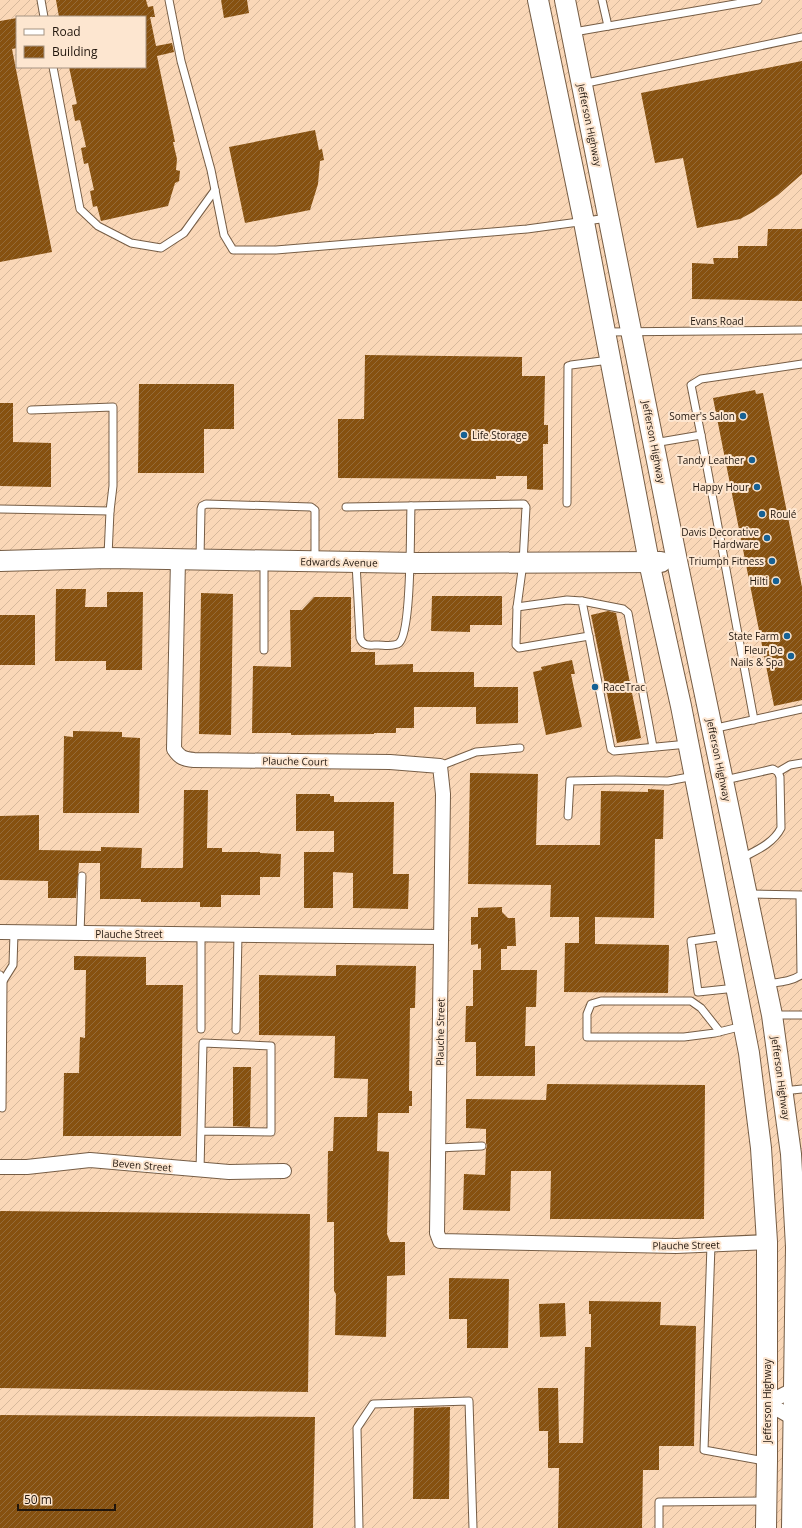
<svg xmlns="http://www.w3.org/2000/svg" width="802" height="1528" font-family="'Open Sans',sans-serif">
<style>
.industrial{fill:url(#industrial-furrows);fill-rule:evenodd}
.building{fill:url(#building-hatch)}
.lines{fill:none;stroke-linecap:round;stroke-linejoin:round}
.lane-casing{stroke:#765d45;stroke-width:9}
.street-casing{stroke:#765d45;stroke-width:16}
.secondary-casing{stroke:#765d45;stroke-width:22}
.lane{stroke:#fff;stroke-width:7}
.street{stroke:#fff;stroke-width:14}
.secondary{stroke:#fff;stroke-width:20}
.poi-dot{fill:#166194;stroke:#fde6d0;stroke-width:1.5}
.labels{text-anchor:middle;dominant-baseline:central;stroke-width:4;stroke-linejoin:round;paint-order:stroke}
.street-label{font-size:10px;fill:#21160d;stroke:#fde6d0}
.poi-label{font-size:10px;fill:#21160d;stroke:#fde6d0;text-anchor:end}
</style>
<defs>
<pattern id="industrial-furrows" width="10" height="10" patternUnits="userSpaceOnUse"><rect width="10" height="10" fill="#fad7b7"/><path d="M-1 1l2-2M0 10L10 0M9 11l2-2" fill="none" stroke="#d6b89c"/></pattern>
<pattern id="building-hatch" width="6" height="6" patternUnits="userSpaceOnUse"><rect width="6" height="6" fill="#865110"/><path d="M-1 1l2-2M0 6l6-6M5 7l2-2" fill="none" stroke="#946b3a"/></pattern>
</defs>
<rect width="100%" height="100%" fill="#fde6d0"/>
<path class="industrial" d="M0 0H802V1528H0ZM17 17H145V67H17Z"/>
<g class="building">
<polygon points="56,0 146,0 148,7 153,6 155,17 150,17 156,46 172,43 174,52 157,56 175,142 173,142 177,159 176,170 180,171 179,181 175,183 168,206 101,221 97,206 93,207 90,191 94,190 88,163 84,164 81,148 86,147 80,120 75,121 72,105 77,104 69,67 145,67 145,17 59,17"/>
<polygon points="221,0 247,0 249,13 224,18"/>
<polygon points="17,18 17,48 12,49 52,252 0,262 0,21"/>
<polygon points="802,61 802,174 778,195 753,212 740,219 697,228 683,158 655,163 641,93"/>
<polygon points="315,130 319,150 322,149 324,160 320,161 318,184 310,210 245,223 229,147"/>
<polygon points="768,229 802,229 802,301 692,299 692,263 714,264 713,258 738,258 738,246 767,246"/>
<polygon points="365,355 522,357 522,376 545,376 544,425 548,425 548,444 543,444 543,490 527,489 527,476 496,476 496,479 338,478 338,419 364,419"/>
<polygon points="139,384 234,384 234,429 204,429 204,473 138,473"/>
<polygon points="755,390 756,394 763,393 802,587 802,700 774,706 713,398"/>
<polygon points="0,403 13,403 13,442 51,443 51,487 0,486"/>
<polygon points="56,589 86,589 85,607 107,607 107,592 143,592 142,670 106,670 106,661 55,661"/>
<polygon points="201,593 233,594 231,735 199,734"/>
<polygon points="432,596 502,596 502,625 470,625 470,632 431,631"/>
<polygon points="314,597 351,597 351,652 375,652 375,665 413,664 413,672 474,672 474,687 518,687 518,723 476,724 476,707 414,707 414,728 396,728 396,733 374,733 374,734 291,735 291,733 252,733 253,666 291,667 290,610 302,610"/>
<polygon points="608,611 616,613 641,738 617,743 591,615"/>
<rect x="0" y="615" width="35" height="50"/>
<polygon points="572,660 575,674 571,674 582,727 546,735 533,672 542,670 541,667"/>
<polygon points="73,731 122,732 122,737 140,738 139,813 63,813 64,736 73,737"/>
<polygon points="470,773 538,774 536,845 600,845 601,791 648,792 648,789 664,790 663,839 655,839 654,918 595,917 595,944 669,945 668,993 564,992 565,943 579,943 579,917 550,917 551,885 468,884"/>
<polygon points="184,790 208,790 207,848 222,848 222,852 260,852 260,853 281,854 280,877 260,877 260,895 221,895 221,907 200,907 200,902 141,902 141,899 100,899 100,863 79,863 76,898 48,898 48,881 0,880 0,816 39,815 39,850 101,851 101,847 142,848 141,868 183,868"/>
<polygon points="296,794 330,794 330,796 334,796 334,802 394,802 393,874 409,874 408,909 353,908 353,873 333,872 333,908 304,908 304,852 334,852 334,831 296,831"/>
<polygon points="502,907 502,912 508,918 515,918 516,946 507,946 507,949 501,949 501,970 537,970 536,1007 526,1007 525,1046 535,1046 535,1076 476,1076 476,1042 465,1042 466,1006 473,1006 473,970 481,970 481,948 478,949 478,944 471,945 471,917 478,917 478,908"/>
<polygon points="74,956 146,957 146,985 183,985 181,1136 63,1136 64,1073 79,1073 80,1037 85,1038 86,970 74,970"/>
<polygon points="336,965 416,966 415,1008 410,1008 409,1091 412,1091 412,1106 409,1106 409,1113 378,1113 377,1151 389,1152 387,1234 390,1242 405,1242 405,1275 387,1276 386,1337 335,1335 336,1294 334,1291 334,1222 327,1222 328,1151 333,1151 334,1117 367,1117 368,1079 334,1078 335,1036 259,1035 259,975 336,976"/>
<polygon points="233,1067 251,1067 250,1127 233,1126"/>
<polygon points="547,1084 705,1085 704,1219 550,1219 551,1171 511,1171 510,1211 463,1210 464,1174 485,1175 486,1149 487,1146 486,1143 486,1129 466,1128 466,1099 546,1100"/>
<polygon points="0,1211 310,1214 308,1392 0,1388"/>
<polygon points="449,1278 509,1279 508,1348 467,1348 467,1319 449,1319"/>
<polygon points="589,1301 661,1302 660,1325 696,1326 694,1446 659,1446 659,1470 643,1470 642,1528 558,1528 559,1468 548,1468 548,1431 539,1431 538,1388 558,1388 559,1443 583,1443 585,1347 591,1347 591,1314 589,1314"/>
<polygon points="565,1303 566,1336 540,1337 539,1304"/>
<polygon points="450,1407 449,1499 413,1499 414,1408"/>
<polygon points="0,1415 315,1417 313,1528 0,1528"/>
</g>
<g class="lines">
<g class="lane-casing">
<g id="lane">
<polyline points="41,0 44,17"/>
<polyline points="169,0 181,61 211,170 224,235 233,250 276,250 527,229 608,218"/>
<polyline points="602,0 608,26"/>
<polyline points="574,32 758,0"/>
<polyline points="53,67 80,209 98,226 131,243 161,248 184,233 215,190"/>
<polyline points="582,84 802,37"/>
<polyline points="606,332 802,330"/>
<polyline points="31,410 113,407 113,486 110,511 108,556"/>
<polyline points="701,435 691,385 701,379 802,364"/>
<polyline points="654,443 701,435 754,720"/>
<polyline points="567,503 568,366 571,365 609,360"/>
<polyline points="346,507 524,504 526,507 523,563 517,607 567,600 582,601 611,749 614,751 688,744"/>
<polyline points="0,509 110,511"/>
<polyline points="200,558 201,509 202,506 206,504 311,507 315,510 315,561"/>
<path d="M356 563 360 638C363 647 370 645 378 645 384 645 394 647 399 643 412 632 410 527 411 506"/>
<polyline points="582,601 623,609 628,613 653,747"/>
<polyline points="517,607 516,645 519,648 589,636"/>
<polyline points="264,650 264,563"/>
<polyline points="712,729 802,709"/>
<polyline points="440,766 476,752 520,748"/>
<polyline points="778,772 790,765 802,763"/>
<path d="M725 780 773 769 778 772 780 777 781 828C773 844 755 851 740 859"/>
<polyline points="568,816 570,781 616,780 668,781 694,776"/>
<polyline points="748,894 802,895"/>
<polyline points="80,934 82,876"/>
<polyline points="726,936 691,941 698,992 736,988"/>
<polyline points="0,975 3,981 13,965 14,933"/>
<path d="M766 984C779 982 790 982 801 975L800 896"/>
<polyline points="774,1015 802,1015"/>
<polyline points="201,1029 201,935"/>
<polyline points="236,1030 238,935"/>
<polyline points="720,1032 701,1008 691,1001 601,1001 591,1004 587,1014 587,1037 684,1037 715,1033 743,1026"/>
<polyline points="783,1091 802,1089"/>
<polyline points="2,1108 3,981"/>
<polyline points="438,1148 482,1146"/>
<polyline points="200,1170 203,1043 271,1046 271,1132 201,1131"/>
<polyline points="711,1245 704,1450 765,1461"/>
<polyline points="359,1528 357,1428 373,1404 469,1401 473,1528"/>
<polyline points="659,1528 659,1502 765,1501"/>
</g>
</g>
<g class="street-casing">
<g id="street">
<path d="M178 559 174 749C180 758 184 759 194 760L390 762 440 766 443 794 437 1233 440 1241 676 1246 767 1242"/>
<polyline points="0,932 441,937"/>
<polyline points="0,1167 27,1167 90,1160 229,1172 284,1171"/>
<polyline points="767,1403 793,1418 801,1418"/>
<polyline points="767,1403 793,1390 802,1390"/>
</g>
</g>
<g class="secondary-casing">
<g id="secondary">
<polyline points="538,0 584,222 649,562 681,706 749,1053 761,1148 767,1242 767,1461 766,1528"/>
<polyline points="565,0 677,561 772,1015 791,1154 796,1247 792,1528"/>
<polyline points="0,561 108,558 417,563 661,562"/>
</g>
</g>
<use href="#lane" class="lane"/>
<use href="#street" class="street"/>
<use href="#secondary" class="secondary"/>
</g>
<g class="poi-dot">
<circle cx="743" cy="416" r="4"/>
<circle cx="464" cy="435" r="4"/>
<circle cx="752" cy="460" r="4"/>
<circle cx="757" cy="487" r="4"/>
<circle cx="762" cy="514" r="4"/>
<circle cx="767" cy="538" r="4"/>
<circle cx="772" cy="561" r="4"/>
<circle cx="776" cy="581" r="4"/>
<circle cx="787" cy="636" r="4"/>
<circle cx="791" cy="656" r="4"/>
<circle cx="595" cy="687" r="4"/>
</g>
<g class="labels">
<g class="street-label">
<text transform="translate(590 125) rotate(78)">Jefferson Highway</text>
<text x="717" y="321">Evans Road</text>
<text transform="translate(654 442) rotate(79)">Jefferson Highway</text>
<text transform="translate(339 562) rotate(1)">Edwards Avenue</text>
<text transform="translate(719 760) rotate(78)">Jefferson Highway</text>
<text transform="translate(295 761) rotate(1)">Plauche Court</text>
<text x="129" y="934">Plauche Street</text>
<text transform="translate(440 1032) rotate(-89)">Plauche Street</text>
<text transform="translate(781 1078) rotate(82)">Jefferson Highway</text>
<text transform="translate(142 1165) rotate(5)">Beven Street</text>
<text transform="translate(686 1245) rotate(-1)">Plauche Street</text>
<text transform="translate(767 1401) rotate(-90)">Jefferson Highway</text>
</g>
<g class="poi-label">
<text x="735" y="416">Somer's Salon</text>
<text x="472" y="435" text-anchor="start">Life Storage</text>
<text x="744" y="460">Tandy Leather</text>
<text x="749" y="487">Happy Hour</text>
<text x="770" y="514" text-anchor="start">Roulé</text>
<text x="759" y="532">Davis Decorative<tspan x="759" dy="12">Hardware</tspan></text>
<text x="764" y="561">Triumph Fitness</text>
<text x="768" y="581">Hilti</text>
<text x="779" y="636">State Farm</text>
<text x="783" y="650">Fleur De<tspan x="783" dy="12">Nails &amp; Spa</tspan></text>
<text x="603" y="687" text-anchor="start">RaceTrac</text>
</g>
</g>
<rect x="16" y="16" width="130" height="52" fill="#fde6d0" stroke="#a59382"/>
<rect x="24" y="29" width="20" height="6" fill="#ffffff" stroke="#a59382"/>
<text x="52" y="36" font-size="12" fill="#21160d">Road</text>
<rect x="24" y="46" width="20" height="12" fill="url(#building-hatch)" stroke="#a59382"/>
<text x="52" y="56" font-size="12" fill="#21160d">Building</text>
<path d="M18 1504v6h97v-6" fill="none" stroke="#21160d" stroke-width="2"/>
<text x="24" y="1504" font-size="12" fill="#21160d" stroke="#fde6d0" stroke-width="3" paint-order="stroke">50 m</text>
</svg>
